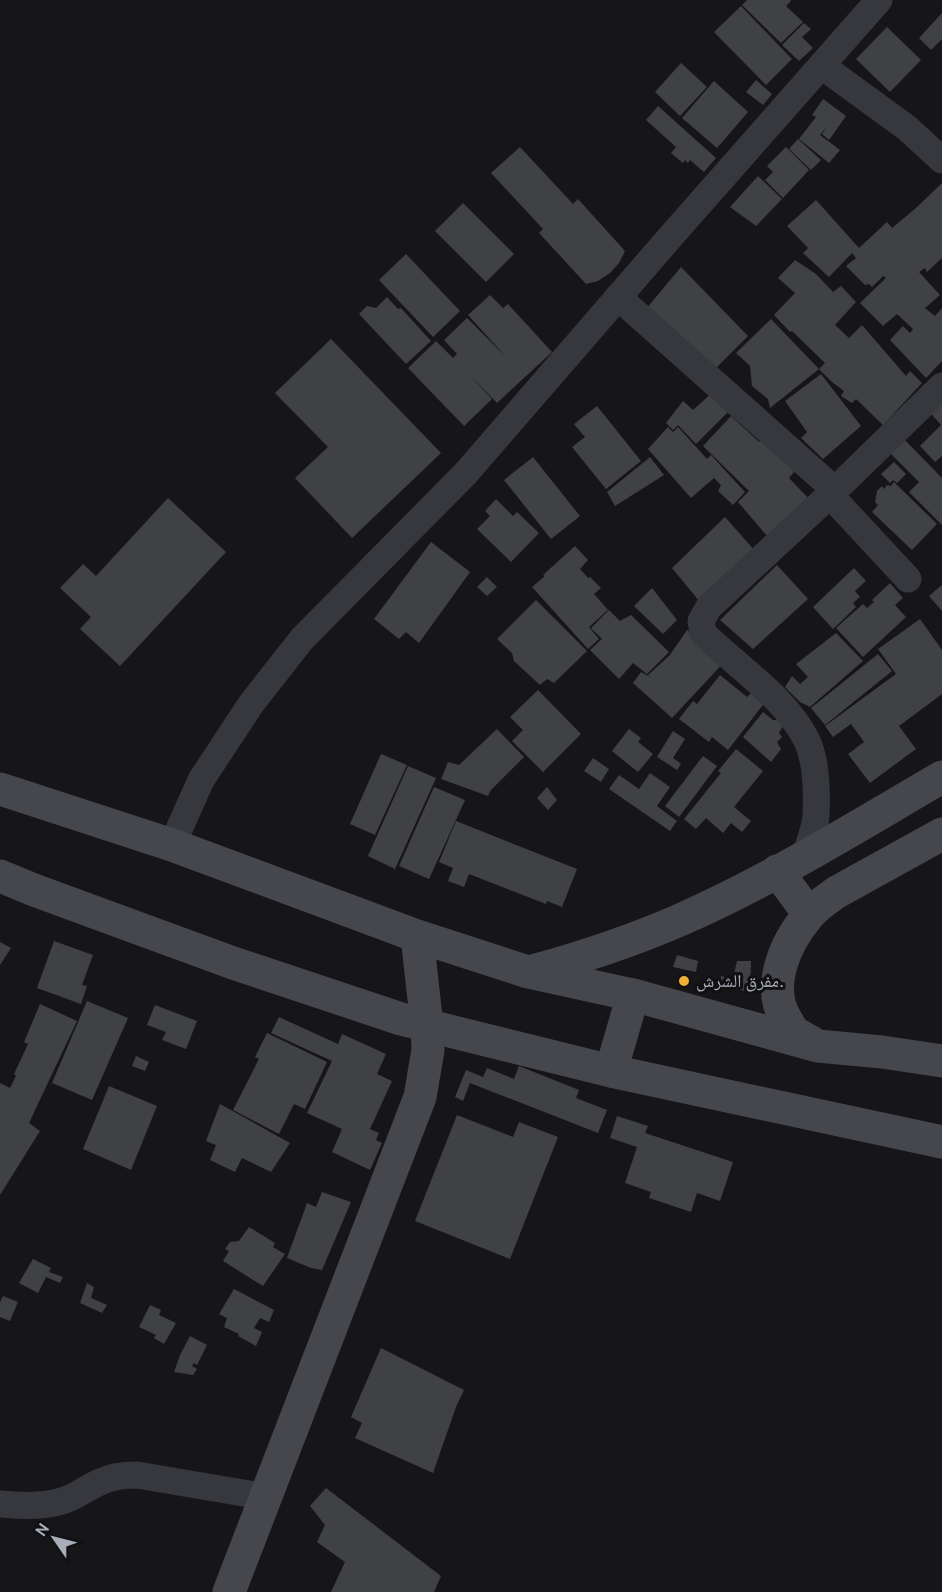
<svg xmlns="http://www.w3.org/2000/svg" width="942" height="1592" font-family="Cabin,'Noto Naskh Arabic',sans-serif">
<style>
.building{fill:#404145}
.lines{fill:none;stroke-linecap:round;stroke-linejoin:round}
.street{stroke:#37383d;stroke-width:27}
.secondary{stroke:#45474d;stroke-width:33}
.poi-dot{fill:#f2b134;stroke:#111113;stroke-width:2}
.labels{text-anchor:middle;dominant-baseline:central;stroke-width:6;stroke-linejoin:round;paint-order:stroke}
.poi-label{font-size:18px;fill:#a8adb8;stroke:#111113;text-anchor:start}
</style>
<rect width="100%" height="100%" fill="#161618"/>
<g class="building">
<polygon points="747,0 790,0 791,1 786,6 803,22 781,43 742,5"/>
<polygon points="741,6 792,59 766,85 714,32"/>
<polygon points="942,13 942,39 931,50 919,38"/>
<polygon points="804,23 811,29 802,37 813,48 799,61 782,45"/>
<polygon points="887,27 921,60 890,92 856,59"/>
<polygon points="681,63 707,87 680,116 655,92"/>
<polygon points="756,80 772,94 763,105 746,92"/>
<polygon points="714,81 748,112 717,148 682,118"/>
<polygon points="823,99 846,116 829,140 822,134 827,126 820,135 840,150 829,163 799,139 816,117 812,115"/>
<polygon points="658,106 716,158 704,172 690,160 688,163 685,160 683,163 671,153 676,147 646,120"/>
<polygon points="798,139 821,160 811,170 789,149"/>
<polygon points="520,147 573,204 578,199 625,251 619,263 610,273 598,281 586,284 539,233 543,229 491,173"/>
<polygon points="786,147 809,170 783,198 765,180 773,172 767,166"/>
<polygon points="758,176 782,199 756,226 730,207"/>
<polygon points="942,183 942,258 927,272 925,268 919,272 940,295 925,308 935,316 942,308 942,361 926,378 890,340 903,326 910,333 913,329 897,314 883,326 860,303 886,278 883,276 872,287 869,284 865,285 846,266 856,258 852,253 829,277 803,253 808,248 787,226 816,200 859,248 887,222 892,228 916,208"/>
<polygon points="463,203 514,254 486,282 435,231"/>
<polygon points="406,254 460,311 433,337 379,280"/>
<polygon points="795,260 816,274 833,292 841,286 856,302 835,325 849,338 862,325 906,376 910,371 922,383 883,425 856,399 852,403 841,396 844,391 832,382 819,369 825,363 792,331 790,332 774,315 795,293 778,278"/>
<polygon points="681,267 748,336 716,368 646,309"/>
<polygon points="490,295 503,308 508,304 552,352 497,403 467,372 492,399 464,426 408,368 436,341 453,358 457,354 444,340 467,318 506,357 468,315"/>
<polygon points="387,297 398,309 401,308 431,341 406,364 359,314 367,306 376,308"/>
<polygon points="771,319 819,369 770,408 768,399 752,386 750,366 736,353"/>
<polygon points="331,339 441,453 352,538 295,478 328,447 275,393"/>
<polygon points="821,374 861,426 823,459 801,438 807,432 785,401"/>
<polygon points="714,391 733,407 696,444 678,425 673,430 666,423 683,401 693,410"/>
<polygon points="942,394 942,456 935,462 920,446 941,425 926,408"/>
<polygon points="597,406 641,461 606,489 572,447 585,437 574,424"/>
<polygon points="731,416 759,442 765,436 800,465 789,478 815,505 773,543 738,502 749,491 703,446"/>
<polygon points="668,427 673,432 678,427 707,459 711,455 745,492 733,505 718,491 721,485 714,478 691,498 648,449"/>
<polygon points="900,435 942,478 942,525 909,492 919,482 886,449"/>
<polygon points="533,457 580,516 551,539 504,480"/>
<polygon points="650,457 664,475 615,506 607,492"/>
<polygon points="894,462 906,474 897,483 893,480 890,483 881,474"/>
<polygon points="894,482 937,524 912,550 872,512 878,505 875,502 877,491 882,486 884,489 887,485 891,486"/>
<polygon points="168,498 226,552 120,666 80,629 91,617 60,588 83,564 96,576"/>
<polygon points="496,499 513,516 517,512 539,533 511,562 477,529 490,516 485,511"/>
<polygon points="725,517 755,551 700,602 672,568"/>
<polygon points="431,542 470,572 419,643 406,632 399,639 374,619"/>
<polygon points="575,546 588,560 580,569 588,578 590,577 601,588 594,594 608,610 589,627 599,639 588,649 532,587 545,576 543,575"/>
<polygon points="777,565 808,599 753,649 720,620"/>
<polygon points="854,568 866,581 855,591 860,597 853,603 856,607 833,629 813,607"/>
<polygon points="487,577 497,587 487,596 477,587"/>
<polygon points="890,583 903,598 895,605 906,617 863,657 836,628 863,604 867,608 874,602 872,600"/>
<polygon points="942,585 942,611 929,596"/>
<polygon points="652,588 677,620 663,634 634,606"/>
<polygon points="536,600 587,651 554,683 547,679 540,685 514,661 512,653 497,639"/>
<polygon points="609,610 620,621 631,615 669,652 647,674 633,663 619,679 590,650 602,639 591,628"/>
<polygon points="920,619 942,650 942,694 899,726 916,749 870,783 848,754 864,742 851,724 833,737 825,726 896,674 878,649"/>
<polygon points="687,630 727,659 672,718 633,683 641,672 652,678 648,675 670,655"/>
<polygon points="836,633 863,661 810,707 800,702 785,687 792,676 800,684 808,677 796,664"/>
<polygon points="878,654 892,671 825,725 811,708"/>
<polygon points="720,675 747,697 753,691 766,701 728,750 712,737 709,742 679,719 693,701 697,704"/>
<polygon points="538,690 581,734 543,772 512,741 523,730 510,717"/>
<polygon points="763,712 773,720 779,720 783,726 779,733 782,737 777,742 781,749 771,762 743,737"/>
<polygon points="497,729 524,757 491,790 488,796 441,779 448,762 459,765"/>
<polygon points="629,729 641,738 638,742 653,754 638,772 612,751"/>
<polygon points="673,731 685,739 673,758 681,764 677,770 657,757"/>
<polygon points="736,749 763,771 734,807 751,821 742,832 731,823 723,833 706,818 696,829 684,819 721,773 718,771"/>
<polygon points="381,754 407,765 375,835 350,824"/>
<polygon points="703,756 717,766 679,817 665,806"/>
<polygon points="593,758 609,769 601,782 584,771"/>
<polygon points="408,766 436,778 395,869 368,856"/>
<polygon points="650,773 670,787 657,806 677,821 670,831 609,789 619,775 639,789"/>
<polygon points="434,787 465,800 429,879 399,866"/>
<polygon points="547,787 557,800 548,810 537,798"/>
<polygon points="456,821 577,869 562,907 547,901 546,904 469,874 464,887 448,881 453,868 439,862"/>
<polygon points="54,941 93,955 82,985 87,986 81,1004 37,988"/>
<polygon points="0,942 11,948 0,965"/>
<polygon points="677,955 698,961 696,972 673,967"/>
<polygon points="737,961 751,961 750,992 719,986 721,976 736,980 734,974"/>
<polygon points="87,1001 128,1018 92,1100 52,1083"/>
<polygon points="40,1004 77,1021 29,1123 40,1131 0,1195 0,1083 10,1088 16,1076 14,1074 28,1044 24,1042"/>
<polygon points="155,1005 197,1021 186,1049 162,1040 166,1032 147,1025"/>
<polygon points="279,1017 338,1044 342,1034 386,1054 377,1074 392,1081 370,1129 379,1133 376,1140 382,1143 370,1170 332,1152 342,1129 307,1113 332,1061 271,1033"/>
<polygon points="267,1033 327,1062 305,1109 294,1104 279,1134 233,1110 259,1059 255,1057"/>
<polygon points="136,1056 149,1062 145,1071 132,1066"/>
<polygon points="519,1066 579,1090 576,1098 607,1110 598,1133 470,1083 463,1101 455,1097 466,1070 483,1077 487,1068 514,1079"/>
<polygon points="109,1086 157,1106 131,1170 83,1149"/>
<polygon points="220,1104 290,1143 271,1172 242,1158 235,1172 210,1160 216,1145 206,1141"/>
<polygon points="457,1115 513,1137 519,1122 558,1137 510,1259 415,1221"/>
<polygon points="617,1116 648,1126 645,1133 733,1162 720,1201 697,1193 691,1212 649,1198 651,1192 625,1183 637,1147 610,1138"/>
<polygon points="322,1192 351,1202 322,1270 311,1268 287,1258 307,1203 316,1207"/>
<polygon points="249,1227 275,1243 273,1247 285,1254 263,1286 223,1261 229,1251 225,1249 230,1242 239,1241"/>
<polygon points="33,1259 51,1268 49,1272 63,1277 60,1283 46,1277 38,1293 19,1283"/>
<polygon points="87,1283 94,1287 91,1298 107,1305 102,1313 80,1303"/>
<polygon points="234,1289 274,1310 269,1322 260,1318 254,1328 262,1332 256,1346 238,1336 239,1334 224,1327 227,1318 219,1314"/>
<polygon points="3,1296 18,1302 10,1321 0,1317 0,1302"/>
<polygon points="150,1305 161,1310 159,1315 176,1323 164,1344 154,1338 156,1335 139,1327"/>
<polygon points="190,1336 207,1345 197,1365 194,1363 192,1366 197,1369 193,1375 174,1372 180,1355"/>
<polygon points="381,1348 464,1390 456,1407 433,1473 355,1438 362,1423 351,1417"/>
<polygon points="326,1488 441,1576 434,1592 331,1592 345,1562 317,1542 325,1525 310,1506"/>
</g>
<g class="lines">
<g class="street">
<polyline points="822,66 907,128 942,160"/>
<polyline points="618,297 835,490 942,386"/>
<polyline points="830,495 908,579"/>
<polyline points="172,845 201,780 251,704 302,639 466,473 672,235 879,0"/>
<path d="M805 856C809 843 815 829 816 816 817 793 817 764 808 743 788 699 737 667 703 633L701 621 709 607 835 490"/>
<path d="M0 1504C20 1506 42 1507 62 1501 76 1497 86 1488 100 1482 112 1476 124 1475 137 1475L267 1497"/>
</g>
<g class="secondary">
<polyline points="0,789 172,845 417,936 528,972 633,995 818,1046 882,1052 942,1061"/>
<polyline points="777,871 809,914"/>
<polyline points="0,876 34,890 233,963 401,1019 611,1071 942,1142"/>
<path d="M533 971C583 957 632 941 680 920 771 880 856 827 942 777"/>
<path d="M811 1042C806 1039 800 1036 795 1033 792 1030 789 1025 787 1021 765 988 785 943 808 916 816 906 827 899 837 892L942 834"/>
<polyline points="611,1071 633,995"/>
<polyline points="229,1592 420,1097 428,1050 427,1026 417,936"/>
</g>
</g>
<circle class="poi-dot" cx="684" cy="981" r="6"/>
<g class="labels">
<g class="poi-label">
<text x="696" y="981">مفرق الشرش.</text>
</g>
</g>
<g transform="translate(54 1538) rotate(305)" stroke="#111113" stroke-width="4.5" paint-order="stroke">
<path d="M0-4.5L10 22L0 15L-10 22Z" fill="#a8adb8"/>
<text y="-9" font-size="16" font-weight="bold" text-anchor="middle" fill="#a8adb8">N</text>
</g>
</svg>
